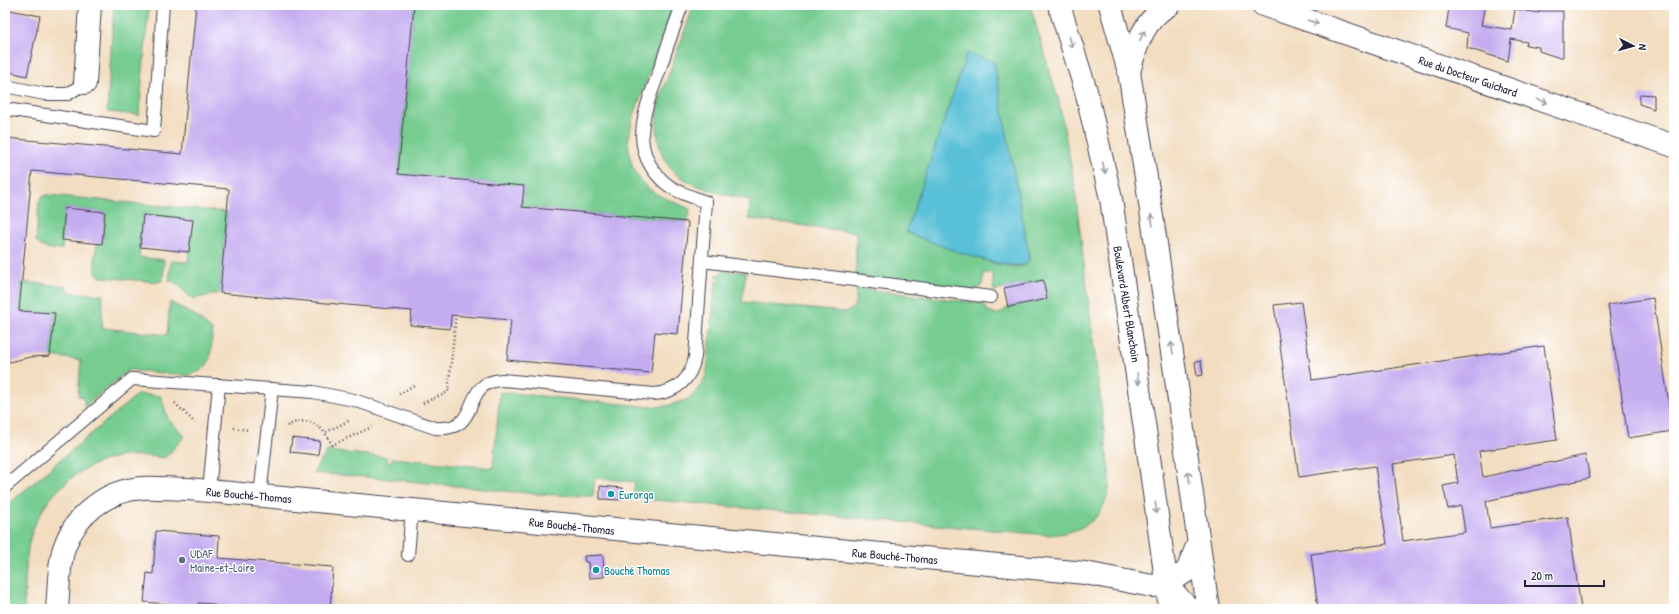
<svg xmlns="http://www.w3.org/2000/svg" width="1679" height="614" font-family="'Patrick Hand',sans-serif">
<style>
.green{fill:#76cc91;stroke:#4c7766;fill-rule:evenodd}
.water{fill:#59c0d7;stroke:#3e7189}
.building{fill:#c4acf0;fill-rule:evenodd}
.lines{fill:none;stroke-linecap:round;stroke-linejoin:round}
.service-casing{stroke:#413e4f;stroke-width:14}
.minor-casing{stroke:#413e4f;stroke-width:24}
.tertiary-casing{stroke:#413e4f;stroke-width:24}
.path{stroke:#413e4f;stroke-width:2.5;stroke-dasharray:1 3;stroke-linecap:butt}
.service{stroke:#fff;stroke-width:12}
.minor{stroke:#fff;stroke-width:22}
.tertiary{stroke:#fff;stroke-width:22}
.oneway{stroke:#9c9ca7}
.culture-dot{fill:#0f9aa8;stroke:#fff;stroke-width:1.5}
.service-dot{fill:#5c6f8a;stroke:#fff;stroke-width:1.5}
.labels{text-anchor:middle;dominant-baseline:central;stroke-width:3;stroke-linejoin:round;paint-order:stroke}
.street-label{font-size:12px;fill:#22223b;stroke:#fff}
.culture-label{font-size:12px;fill:#0d838f;stroke:#fff;text-anchor:start}
.service-label{font-size:12px;fill:#4e5e75;stroke:#fff;text-anchor:start}
</style>
<rect width="100%" height="100%" fill="#fff"/>
<filter id="ink" filterUnits="userSpaceOnUse"><feTurbulence type="fractalNoise" baseFrequency=".025" numOctaves="2"/><feDisplacementMap in="SourceGraphic" scale="8" xChannelSelector="R" yChannelSelector="G"/><feConvolveMatrix kernelMatrix="1 2 1 2 8 2 1 2 1" color-interpolation-filters="sRGB"/></filter>
<filter id="wash" filterUnits="userSpaceOnUse"><feTurbulence type="fractalNoise" baseFrequency=".012" numOctaves="4" result="noise"/><feDisplacementMap in="SourceGraphic" scale="16" xChannelSelector="R" yChannelSelector="G"/><feGaussianBlur stdDeviation="0.9" result="paint"/><feColorMatrix in="noise" values="0 0 0 0 0 0 0 0 0 0 0 0 0 0 0 0 0 1.4 0 .05"/><feComposite in="paint" operator="in"/></filter>
<g filter="url(#wash)">
<rect width="100%" height="100%" fill="#f2ddc0"/>
<g class="green">
<polygon points="114,5 149,5 139,115 107,112"/>
<polygon points="414,5 674,5 632,121 628,143 632,166 638,177 646,187 656,194 690,209 688,222 522,207 524,186 398,174"/>
<path d="M694 5H1030L1059 102 1074 182 1110 479C1108 518 1084 533 1048 535L633 498 635 482 595 478 593 496C535 496 477 488 419 482 384 478 348 476 313 473L327 451 387 457V462H391L392 458 493 468 500 392 653 407 666 406 686 400 694 394 704 380 707 372 716 280 720 281V277L716 276 725 271 746 272 742 302 843 312C857 311 856 299 856 288L979 303 983 304C986 309 989 313 995 314 1002 315 1004 309 1009 307 1019 303 1036 302 1047 299L1043 280 994 291 992 273H984L982 285 975 291 856 276V232L749 219 750 200C728 196 690 187 674 172 659 158 656 134 657 115 658 100 665 85 670 71 678 49 686 27 694 5ZM994 63 1029 256V260L1025 266C1003 269 981 259 961 252 942 246 924 240 906 232Z"/>
<path d="M47 195 227 212 220 293 193 299 173 281H169L171 261 188 262 192 220 143 215 139 257 164 260 163 280 158 282 102 277C90 274 96 253 97 243H102L105 212 65 208 62 249C52 249 42 250 36 241L39 201 42 197Z"/>
<path d="M22 282 65 286 69 292 103 295 102 328 167 335 170 302 196 316 212 330C211 353 214 373 185 375L129 370 84 407V397L78 396 81 360 50 356 55 314 19 311Z"/>
<path d="M138 394 161 396 168 419 185 436 165 458C152 456 139 455 125 456 78 461 36 501 28 548 25 568 25 589 24 609H5V507Z"/>
</g>
<path class="water" d="M967 53 994 62 1029 256 1028 263C1013 275 924 240 906 232Z"/>
<g id="blocks">
<g class="building">
<polygon points="196,5 414,5 398,174 524,186 522,207 688,222 678,334 655,332 651,373 507,360 511,320 451,315 450,329 410,325 412,311 220,293 229,189 32,171 19,311 55,313 50,356 30,357 5,363 5,138 182,154"/>
<polygon points="1441,5 1485,5 1481,25 1512,30 1515,9 1539,13 1539,11 1563,11 1563,57 1557,57 1539,51 1539,47 1526,45 1527,42 1511,39 1508,61 1467,48 1468,33 1446,28 1449,8 1441,7"/>
<polygon points="5,9 40,16 27,76 5,71"/>
<polygon points="1640,94 1654,95 1654,109 1639,104"/>
<polygon points="65,208 105,212 102,244 62,240"/>
<polygon points="143,215 193,220 189,252 140,247"/>
<polygon points="1043,280 1047,299 1008,307 1004,288"/>
<polygon points="1653,298 1673,431 1628,438 1608,305"/>
<path d="M1301 302 1312 380 1544 346 1557 440 1479 451 1483 477 1585 455 1590 478 1486 501 1490 528 1568 517 1581 609H1318L1311 554 1387 544 1375 466 1299 477 1274 305ZM1454 455 1458 483 1443 486 1448 509 1461 506 1465 532 1403 541 1393 464Z"/>
<polygon points="1201,361 1203,375 1197,376 1195,362"/>
<polygon points="292,438 320,441 318,455 290,452"/>
<polygon points="600,486 623,488 622,500 600,499"/>
<polygon points="156,531 219,536 218,558 333,567 330,609 214,609 214,604 198,603 198,609 186,609 179,605 144,602 147,573 153,574"/>
<polygon points="603,555 604,577 589,578 588,562 585,562 584,556"/>
</g>
</g>
</g>
<g filter="url(#ink)">
<use href="#blocks" fill-opacity="0" stroke="#413e4f" stroke-width="1"/>
<g class="lines">
<g class="service-casing">
<g id="service">
<polyline points="5,86 45,94 68,94 85,83"/>
<polyline points="5,109 154,131 163,5"/>
<polyline points="702,261 991,297"/>
<path d="M5 487 132 379 313 392 354 400 435 428C485 432 458 382 502 380L654 394C677 392 691 379 695 357L706 202C691 196 674 192 662 180 628 147 645 109 659 72 666 49 674 27 682 5"/>
<polyline points="209,491 219,385"/>
<polyline points="260,496 272,389"/>
<polyline points="408,555 412,510"/>
</g>
</g>
<g class="minor-casing">
<g id="minor">
<polyline points="1263,5 1674,146"/>
<path d="M1129 72C1136 45 1144 19 1169 5"/>
<polyline points="85,83 90,5"/>
<polyline points="1166,584 1189,609"/>
<path d="M57 609C59 589 58 567 64 548 75 515 107 490 142 488 157 487 172 489 188 489L1085 573 1152 586 1166 584 1187 571 1198 544"/>
</g>
</g>
<g class="tertiary-casing">
<g id="tertiary">
<polyline points="1059,5 1086,91 1111,199 1150,464 1170,609"/>
<polyline points="1110,5 1129,72 1148,190 1176,379 1208,609"/>
</g>
</g>
<g class="path">
<polyline points="399,394 415,385"/>
<polyline points="175,403 195,423"/>
<polyline points="423,403 448,392 456,315"/>
<path d="M287 426C309 414 323 426 332 445L372 427"/>
<polyline points="234,428 249,430"/>
<polyline points="326,432 350,420"/>
</g>
<use href="#service" class="service"/>
<use href="#minor" class="minor"/>
<use href="#tertiary" class="tertiary"/>
</g>
<defs><path id="oneway-shaft" d="M-6 0H5M1.5-3L5.5 0L1.5 3" fill="none" stroke-width="1.6" stroke-linecap="round" stroke-linejoin="round"/></defs>
<g class="oneway">
<use href="#oneway-shaft" transform="translate(1313 22) rotate(19)"/>
<use href="#oneway-shaft" transform="translate(1142 36) rotate(-63)"/>
<use href="#oneway-shaft" transform="translate(1071 42) rotate(73)"/>
<use href="#oneway-shaft" transform="translate(1542 101) rotate(19)"/>
<use href="#oneway-shaft" transform="translate(1104 168) rotate(77)"/>
<use href="#oneway-shaft" transform="translate(1152 220) rotate(-99)"/>
<use href="#oneway-shaft" transform="translate(1172 348) rotate(-99)"/>
<use href="#oneway-shaft" transform="translate(1138 379) rotate(82)"/>
<use href="#oneway-shaft" transform="translate(1189 477) rotate(-98)"/>
<use href="#oneway-shaft" transform="translate(1156 508) rotate(83)"/>
</g>
</g>
<g class="culture-dot">
<circle cx="611" cy="494" r="4"/>
<circle cx="596" cy="570" r="4"/>
</g>
<circle class="service-dot" cx="182" cy="560" r="4"/>
<g class="labels">
<g class="street-label">
<text transform="translate(1468 76) rotate(19)">Rue du Docteur Guichard</text>
<text transform="translate(1127 304) rotate(81)">Boulevard Albert Blanchoin</text>
<text transform="translate(249 495) rotate(5)">Rue Bouché-Thomas</text>
<text transform="translate(572 526) rotate(6)">Rue Bouché-Thomas</text>
<text transform="translate(895 556) rotate(5)">Rue Bouché-Thomas</text>
</g>
<g class="culture-label">
<text x="619" y="494">Eurorga</text>
<text x="604" y="570">Bouché Thomas</text>
</g>
<g class="service-label">
<text x="190" y="553">UDAF<tspan x="190" dy="14">Maine-et-Loire</tspan></text>
</g>
</g>
<rect width="1679" height="614" fill="none" stroke="#fff" stroke-width="20"/>
<g transform="translate(1633 46) rotate(96)" stroke="#ffffff" stroke-width="3" paint-order="stroke">
<path d="M0-3L7 15L0 10L-7 15Z" fill="#22223b"/>
<text y="-6" font-size="11" font-weight="bold" text-anchor="middle" fill="#22223b">N</text>
</g>
<path d="M1525 580v6h79v-6" fill="none" stroke="#22223b" stroke-width="2"/>
<text x="1531" y="580" font-size="12" fill="#22223b" stroke="#ffffff" stroke-width="3" paint-order="stroke">20 m</text>
</svg>
